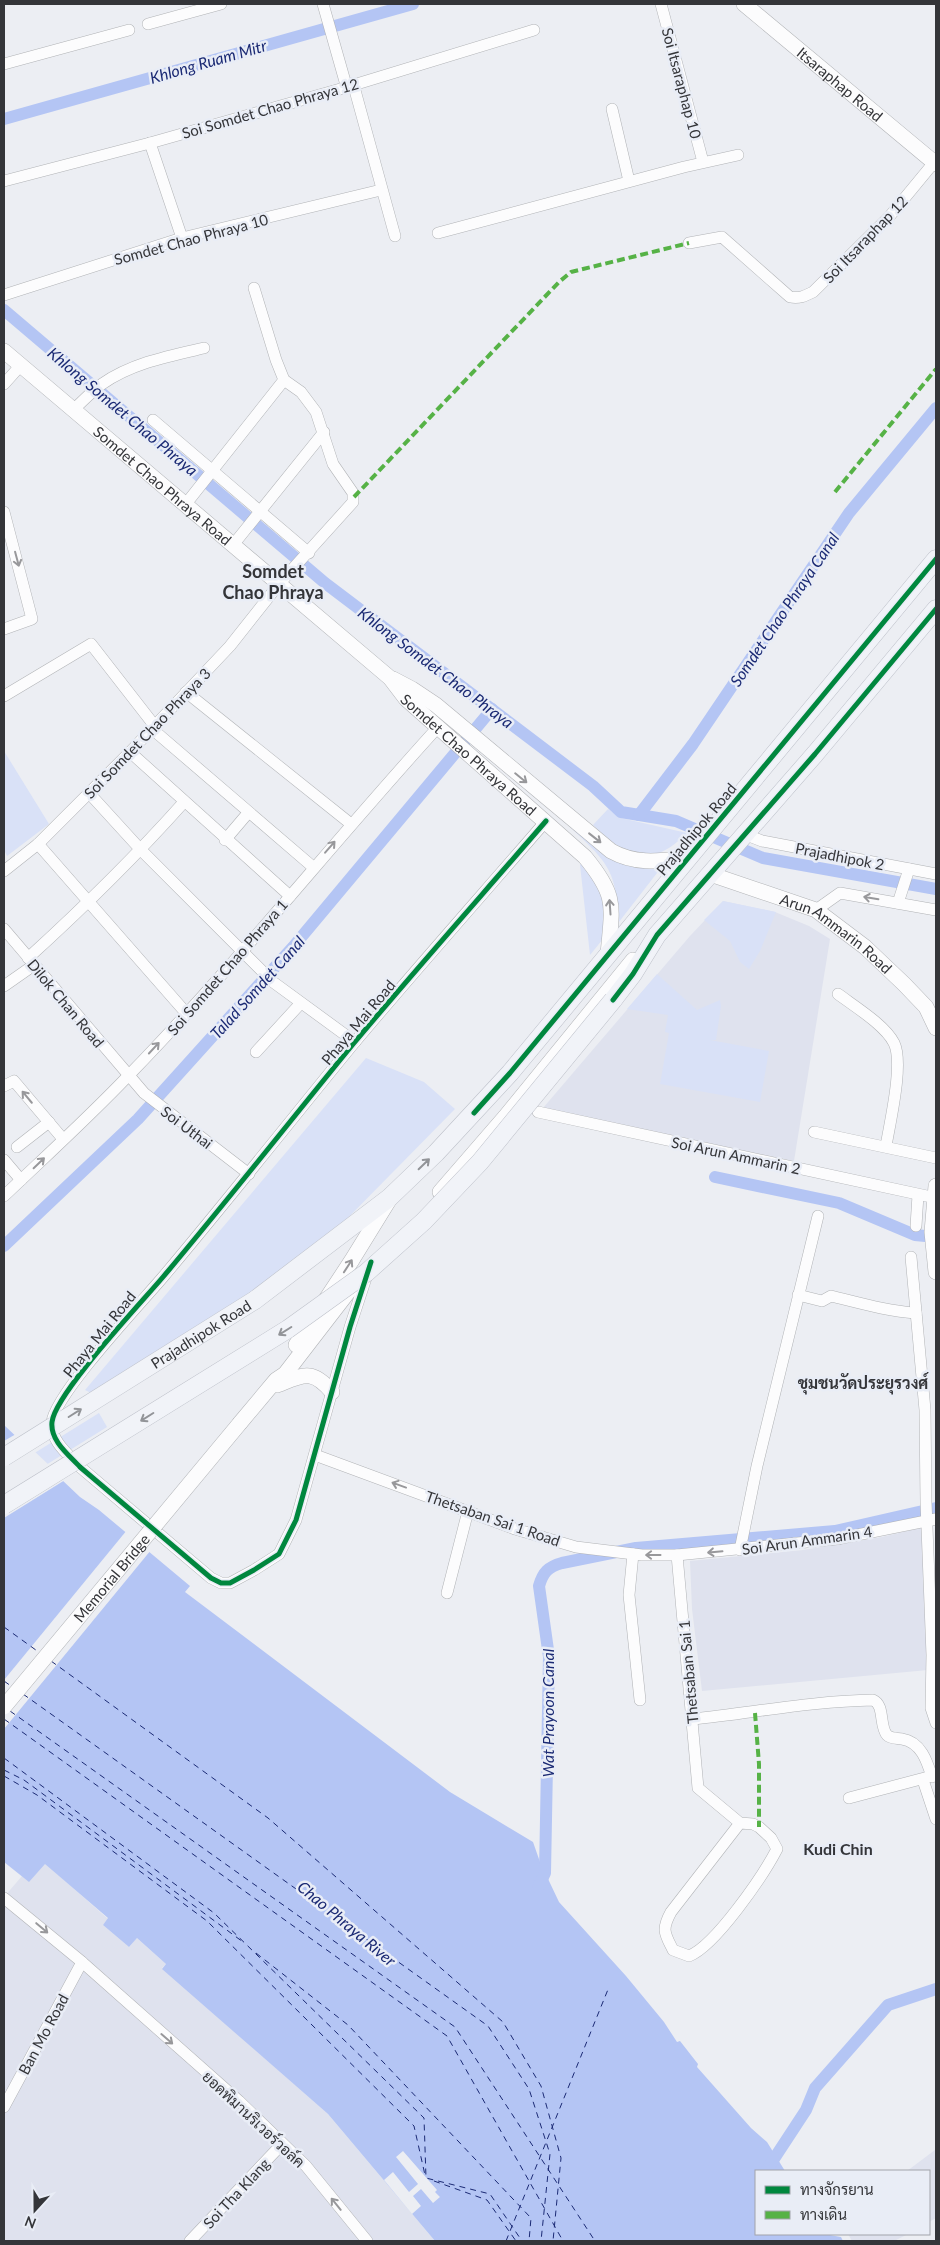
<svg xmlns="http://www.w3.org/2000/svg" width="940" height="2245" font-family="Lato,Sarabun,sans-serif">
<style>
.built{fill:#dfe2ee}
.green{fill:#d9e1f7}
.water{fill:#b4c5f4}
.pier{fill:#eceef3}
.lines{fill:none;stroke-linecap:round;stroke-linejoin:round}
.canal{stroke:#b4c5f4;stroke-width:12}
.ferry{stroke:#1b2a74;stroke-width:1;stroke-dasharray:6 5;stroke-linecap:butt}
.street-casing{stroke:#b1b3b6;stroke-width:12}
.secondary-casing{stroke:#b1b3b6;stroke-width:16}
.primary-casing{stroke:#bdc0c9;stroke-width:19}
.street{stroke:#fcfcfd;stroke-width:11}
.secondary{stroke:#fcfcfd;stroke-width:15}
.primary{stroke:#f1f3f8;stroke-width:18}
.secondary-bridge-casing{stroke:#b1b3b6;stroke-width:16;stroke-linecap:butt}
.primary-bridge-casing{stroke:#bdc0c9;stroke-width:19;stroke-linecap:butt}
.secondary-bridge{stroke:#fcfcfd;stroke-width:15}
.primary-bridge{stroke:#f1f3f8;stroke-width:18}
.quiet{stroke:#56b246;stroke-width:4;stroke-dasharray:8 4;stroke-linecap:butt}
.cycleway-casing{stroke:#e9edf6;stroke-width:8}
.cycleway{stroke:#00873e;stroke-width:5}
.oneway{stroke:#98989b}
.oneway2{stroke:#929498}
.labels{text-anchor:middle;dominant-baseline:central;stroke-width:5;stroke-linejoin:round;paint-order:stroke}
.street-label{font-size:15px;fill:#343539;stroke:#e9edf6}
.water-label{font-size:16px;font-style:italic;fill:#1b2a74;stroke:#e9edf6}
.neighbourhood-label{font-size:16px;font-weight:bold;fill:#343539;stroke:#e9edf6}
.quarter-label{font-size:18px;font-weight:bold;fill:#343539;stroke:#e9edf6}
</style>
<rect width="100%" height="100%" fill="#eceef3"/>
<g class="built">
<polygon points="723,901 775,912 809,926 830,939 794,1161 543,1108 690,936"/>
<polygon points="924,1527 928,1670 702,1691 692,1609 690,1561 803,1550 882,1537"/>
<polygon points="45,1863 108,1919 103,1925 129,1947 137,1938 166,1964 162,1968 328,2114 435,2241 4,2241 4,1897 22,1876 29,1881"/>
<polygon points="935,2150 936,2218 929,2222 929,2171 907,2171"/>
<polygon points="848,2234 908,2234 894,2241 852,2241"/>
</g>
<g class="green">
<polygon points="4,751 49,824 7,856 4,850"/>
<path d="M608 809 621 818 687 833C650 870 628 858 593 825Z"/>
<path d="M566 823C585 837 606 859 629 866 641 870 653 866 664 864L615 927C622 870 603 859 566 823Z"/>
<polygon points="584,860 602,882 607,934 590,955 580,865"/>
<polygon points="723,901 776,912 760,951 749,969 740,962 730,941 704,920"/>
<polygon points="657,974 697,1010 720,1000 721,1006 716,1040 710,1040 769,1051 760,1102 660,1084 669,1033 665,1032 668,1015 627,1009"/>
<polygon points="366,1058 424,1082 455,1109 334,1232 255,1293 93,1394 85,1390"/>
<polygon points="99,1413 107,1427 4,1491 4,1472"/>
</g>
<polygon class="water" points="4,1425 80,1497 99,1510 190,1586 185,1592 450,1792 533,1842 540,1862 559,1902 626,1976 664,2022 677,2042 680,2041 698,2064 697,2067 751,2128 767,2142 785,2171 756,2171 756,2234 824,2234 841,2237 843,2241 435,2241 328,2114 162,1969 166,1964 137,1938 129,1947 103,1925 108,1918 45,1864 29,1882 4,1862"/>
<g class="pier">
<polygon points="16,1434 65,1480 4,1518 4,1441"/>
<polygon points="127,1530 151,1550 4,1729 4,1680"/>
<polygon points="403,2151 437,2190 435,2192 440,2197 433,2203 421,2189 413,2196 421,2206 412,2214 384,2180 393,2172 409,2192 418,2184 396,2157"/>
</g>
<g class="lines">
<g class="canal">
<polyline points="4,119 413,4"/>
<polyline points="4,310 325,583 593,786 621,812 676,821 763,858 936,889"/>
<polyline points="639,815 693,744 849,513 936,408"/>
<polyline points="715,1177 839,1203 915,1235 936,1237"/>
<polyline points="4,1246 138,1119 293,947 492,709"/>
<path d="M538 1888 545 1873 549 1657 539 1586C543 1572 548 1567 562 1563L636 1548 835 1531 936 1508"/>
<polyline points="766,2171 806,2110 815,2088 888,2005 936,1989"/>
</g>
<g class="ferry">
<polyline points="4,1627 40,1653"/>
<polyline points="51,1661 268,1818 503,2022 541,2086 561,2158 553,2241"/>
<polyline points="4,1681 11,1686"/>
<polyline points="23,1694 488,2026 529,2089 550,2154 541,2241"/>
<polyline points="10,1711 455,2027 595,2241"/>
<polyline points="4,1719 447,2036 563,2241"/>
<polyline points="4,1758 214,1913 424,2118 426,2178 490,2194 522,2241"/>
<polyline points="4,1770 24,1780 243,1942"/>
<polyline points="4,1776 37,1795 207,1921 414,2126 425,2175"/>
<polyline points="256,1953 348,2025 531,2218 529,2241"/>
<polyline points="434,2181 487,2200 516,2241"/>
<polyline points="506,2241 609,1987"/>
</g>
<g class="street-casing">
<g id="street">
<polyline points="323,4 346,85"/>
<polyline points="661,4 703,162"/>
<polyline points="148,24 221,4"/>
<polyline points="4,64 129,30"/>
<polyline points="353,83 395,236"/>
<polyline points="612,109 629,181"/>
<polyline points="150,143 182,238"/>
<polyline points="4,181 150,143 337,90 534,30"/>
<polyline points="438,233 684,167 738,155"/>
<path d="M689 243 722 237 790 297C799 299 805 296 813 292L889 217 936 160"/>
<polyline points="4,295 182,238 381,190"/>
<polyline points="4,384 21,365"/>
<path d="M73 410C83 401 92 391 102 384 132 363 169 356 204 348"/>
<polyline points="153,420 309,553"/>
<polyline points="185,505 284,380"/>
<polyline points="4,512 32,619 4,629"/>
<polyline points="233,545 324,432"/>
<polyline points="186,692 351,824"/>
<polyline points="4,696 91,644 154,725"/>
<polyline points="151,728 313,867"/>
<polyline points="130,752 290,896"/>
<polyline points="89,793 141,850 273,982 355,1042"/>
<polyline points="744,834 762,841 936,874"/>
<polyline points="225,840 248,813"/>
<polyline points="38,844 187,1014"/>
<polyline points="4,871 38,844 130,752 230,646 279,584 353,502 353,493 333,464 316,412 301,392 284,380 276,360 254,288"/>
<polyline points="898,903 909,869"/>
<polyline points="816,910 840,893 936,910"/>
<polyline points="4,929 144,1093 249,1174"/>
<path d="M28 958C83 908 135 857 184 802"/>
<polyline points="4,986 34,965"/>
<path d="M838 994C854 1006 885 1025 894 1043 904 1063 890 1122 886 1146"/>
<polyline points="256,1052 300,1004"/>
<polyline points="4,1086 14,1081 63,1139"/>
<polyline points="538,1112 936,1198"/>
<polyline points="814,1132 936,1158"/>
<polyline points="17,1147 49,1122"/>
<polyline points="4,1160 21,1180"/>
<path d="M4 1196C46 1156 89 1117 129 1075 237 964 334 841 439 726"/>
<polyline points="916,1226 918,1195"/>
<polyline points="911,1257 925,1410 926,1502 932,1655 931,1708 936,1723"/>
<path d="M368 1272 350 1327 296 1520 279 1554 254 1570 230 1583H221L211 1578 80 1467C69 1455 50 1441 52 1422 55 1394 141 1303 163 1277 228 1200 290 1121 354 1043 417 968 482 895 546 821"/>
<path d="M798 1295 822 1301 831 1296C860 1303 887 1311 916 1313"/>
<polyline points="315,1455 515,1529 576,1547 642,1555 677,1555 837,1539 936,1519"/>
<polyline points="740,1550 757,1466 818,1216"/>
<polyline points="633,1554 629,1595 640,1700"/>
<path d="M677 1555 698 1788 740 1823 753 1824 759 1827 771 1838 777 1849C763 1876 715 1946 689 1956L673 1950C665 1934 661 1930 671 1912L740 1823"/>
<polyline points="447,1593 468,1511"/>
<path d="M692 1719C752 1713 813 1701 873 1700 885 1705 879 1726 887 1735 891 1739 897 1738 902 1739 921 1742 927 1761 932 1777"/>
<polyline points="923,1780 936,1819"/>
<polyline points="849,1798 936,1775"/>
<polyline points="4,1898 82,1962 239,2101 306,2166 367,2241"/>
<polyline points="4,2107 82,1962"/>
<polyline points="190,2241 282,2144"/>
</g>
</g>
<g class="secondary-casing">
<g id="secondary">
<path id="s1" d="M744 4 936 164"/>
<path id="s2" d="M4 351 390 678 406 699 585 857C618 897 612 906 608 955"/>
<path d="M393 679 412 689 436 705 611 851C636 865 660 861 688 858"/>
<path id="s3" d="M710 874 816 910 865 947 904 984 926 1007 936 1028"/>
<polyline points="936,1186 932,1232 936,1272"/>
<polyline points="440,1192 505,1117 633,960"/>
<polyline points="296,1345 352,1260 389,1200"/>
<path d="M277 1385C303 1375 312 1368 332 1392"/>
<polyline points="240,1423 276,1380 285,1374 352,1287"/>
</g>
</g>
<g class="primary-casing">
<g id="primary">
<polyline points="613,1000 633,974 657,935 815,754 936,609"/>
<polyline points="255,1300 389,1198 436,1153 510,1073 936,559"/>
</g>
</g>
<use href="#street" class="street"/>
<use href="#secondary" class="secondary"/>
<use href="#primary" class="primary"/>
<g class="secondary-bridge-casing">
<g id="secondary-bridge">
<path id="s4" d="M4 1707 240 1423"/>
</g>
</g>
<g class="primary-bridge-casing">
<g id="primary-bridge">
<path id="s5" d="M4 1457 255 1300"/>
<polyline points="4,1505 288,1329 366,1273 424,1221 480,1162 613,1000"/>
</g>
</g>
<use href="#secondary-bridge" class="secondary-bridge"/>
<use href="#primary-bridge" class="primary-bridge"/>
<g class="quiet">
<polyline points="835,492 936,369"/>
<polyline points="354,497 559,282 571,272 689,243"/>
<polyline points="755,1713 759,1764 759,1827"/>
</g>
<g class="cycleway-casing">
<g id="cycleway">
<polyline points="613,1000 633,974 657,935 815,754 936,609"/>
<polyline points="474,1113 510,1073 936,559"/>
<path d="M371 1262 350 1327 296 1520 279 1554 254 1570 230 1583H221L211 1578 80 1467C69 1455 50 1441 52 1422 55 1394 141 1303 163 1277 228 1200 290 1121 354 1043 417 968 482 895 546 821"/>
</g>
</g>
<use href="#cycleway" class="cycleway"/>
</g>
<defs><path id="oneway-shaft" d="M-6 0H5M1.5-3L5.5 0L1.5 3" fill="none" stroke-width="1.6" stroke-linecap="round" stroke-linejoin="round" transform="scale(1.25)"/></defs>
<g class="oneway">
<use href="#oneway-shaft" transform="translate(17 559) rotate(75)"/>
<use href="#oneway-shaft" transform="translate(521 778) rotate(39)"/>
<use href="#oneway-shaft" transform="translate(595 838) rotate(38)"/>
<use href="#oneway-shaft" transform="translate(330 847) rotate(-49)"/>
<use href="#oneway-shaft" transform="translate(871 898) rotate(-171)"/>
<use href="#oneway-shaft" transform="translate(610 907) rotate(-94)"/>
<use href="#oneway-shaft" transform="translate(154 1048) rotate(-47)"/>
<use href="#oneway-shaft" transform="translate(27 1097) rotate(-130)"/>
<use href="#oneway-shaft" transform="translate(39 1163) rotate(-44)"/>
<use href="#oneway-shaft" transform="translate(348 1266) rotate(-57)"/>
<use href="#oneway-shaft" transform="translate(399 1485) rotate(-160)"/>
<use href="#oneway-shaft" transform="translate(715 1552) rotate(175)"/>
<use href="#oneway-shaft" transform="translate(653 1555) rotate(-180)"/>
<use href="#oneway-shaft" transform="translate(42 1928) rotate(40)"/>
<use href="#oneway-shaft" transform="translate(167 2039) rotate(41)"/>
<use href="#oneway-shaft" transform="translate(336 2204) rotate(-129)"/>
</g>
<g class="oneway2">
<use href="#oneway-shaft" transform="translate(424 1164) rotate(-44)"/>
<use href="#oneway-shaft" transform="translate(285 1331) rotate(148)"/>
<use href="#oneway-shaft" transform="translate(75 1413) rotate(-32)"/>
<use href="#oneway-shaft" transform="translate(147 1417) rotate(148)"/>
</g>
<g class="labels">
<g class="street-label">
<text transform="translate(682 83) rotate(75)">Soi Itsaraphap 10</text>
<text stroke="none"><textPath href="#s1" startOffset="125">Itsaraphap Road</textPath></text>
<text transform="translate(270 108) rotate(-16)">Soi Somdet Chao Phraya 12</text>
<text transform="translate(191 239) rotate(-15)">Somdet Chao Phraya 10</text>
<text transform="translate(865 239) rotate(-46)">Soi Itsaraphap 12</text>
<text stroke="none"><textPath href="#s2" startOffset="208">Somdet Chao Phraya Road</textPath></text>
<text transform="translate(147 733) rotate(-46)">Soi Somdet Chao Phraya 3</text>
<text stroke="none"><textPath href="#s2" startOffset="616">Somdet Chao Phraya Road</textPath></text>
<text transform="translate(696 829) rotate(-50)">Prajadhipok Road</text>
<text transform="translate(840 856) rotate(11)">Prajadhipok 2</text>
<text stroke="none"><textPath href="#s3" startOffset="141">Arun Ammarin Road</textPath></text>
<text transform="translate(227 967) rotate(-49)">Soi Somdet Chao Phraya 1</text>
<text transform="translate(66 1003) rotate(50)">Dilok Chan Road</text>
<text transform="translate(358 1022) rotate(-50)">Phaya Mai Road</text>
<text transform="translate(187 1127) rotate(37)">Soi Uthai</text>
<text transform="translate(736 1155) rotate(12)">Soi Arun Ammarin 2</text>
<text transform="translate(99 1334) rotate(-51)">Phaya Mai Road</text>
<text stroke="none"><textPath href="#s5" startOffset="232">Prajadhipok Road</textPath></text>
<text transform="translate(493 1518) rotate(19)">Thetsaban Sai 1 Road</text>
<text transform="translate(807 1540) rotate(-8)">Soi Arun Ammarin 4</text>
<text stroke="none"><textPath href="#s4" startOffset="168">Memorial Bridge</textPath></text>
<text transform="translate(688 1672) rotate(-95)">Thetsaban Sai 1</text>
<text transform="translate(43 2034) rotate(-62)">Ban Mo Road</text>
<text transform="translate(254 2119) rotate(43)">ยอดพิมานริเวอร์วอล์ค</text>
<text transform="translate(236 2193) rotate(-47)">Soi Tha Klang</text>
</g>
<g class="water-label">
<text transform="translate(208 61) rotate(-16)">Khlong Ruam Mitr</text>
<text transform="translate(123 411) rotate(40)">Khlong Somdet Chao Phraya</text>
<text transform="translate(784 609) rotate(-56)">Somdet Chao Phraya Canal</text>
<text transform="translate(436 667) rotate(37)">Khlong Somdet Chao Phraya</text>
<text transform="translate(257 987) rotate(-48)">Talad Somdet Canal</text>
<text transform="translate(547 1713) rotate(-90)">Wat Prayoon Canal</text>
<text transform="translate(347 1923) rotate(40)">Chao Phraya River</text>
</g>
<g class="neighbourhood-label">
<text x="863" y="1382">ชุมชนวัดประยุรวงศ์</text>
<text x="838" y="1848">Kudi Chin</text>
</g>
<g class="quarter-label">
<text x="273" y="571">Somdet<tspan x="273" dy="21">Chao Phraya</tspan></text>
</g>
</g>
<rect width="940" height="2245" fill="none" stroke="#343539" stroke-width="10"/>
<rect x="755" y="2170" width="175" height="65" fill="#e9edf6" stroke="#a1a3aa"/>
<rect x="765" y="2186" width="25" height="8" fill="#00873e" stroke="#a1a3aa"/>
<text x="800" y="2195" font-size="15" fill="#343539">ทางจักรยาน</text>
<rect x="765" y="2211" width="25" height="8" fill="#56b246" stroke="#a1a3aa"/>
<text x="800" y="2220" font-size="15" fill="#343539">ทางเดิน</text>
<g transform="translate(35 2210) rotate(201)" stroke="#e9edf6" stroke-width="4" paint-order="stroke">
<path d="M0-4L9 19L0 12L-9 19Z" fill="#343539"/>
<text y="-8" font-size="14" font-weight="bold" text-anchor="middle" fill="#343539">N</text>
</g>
</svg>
